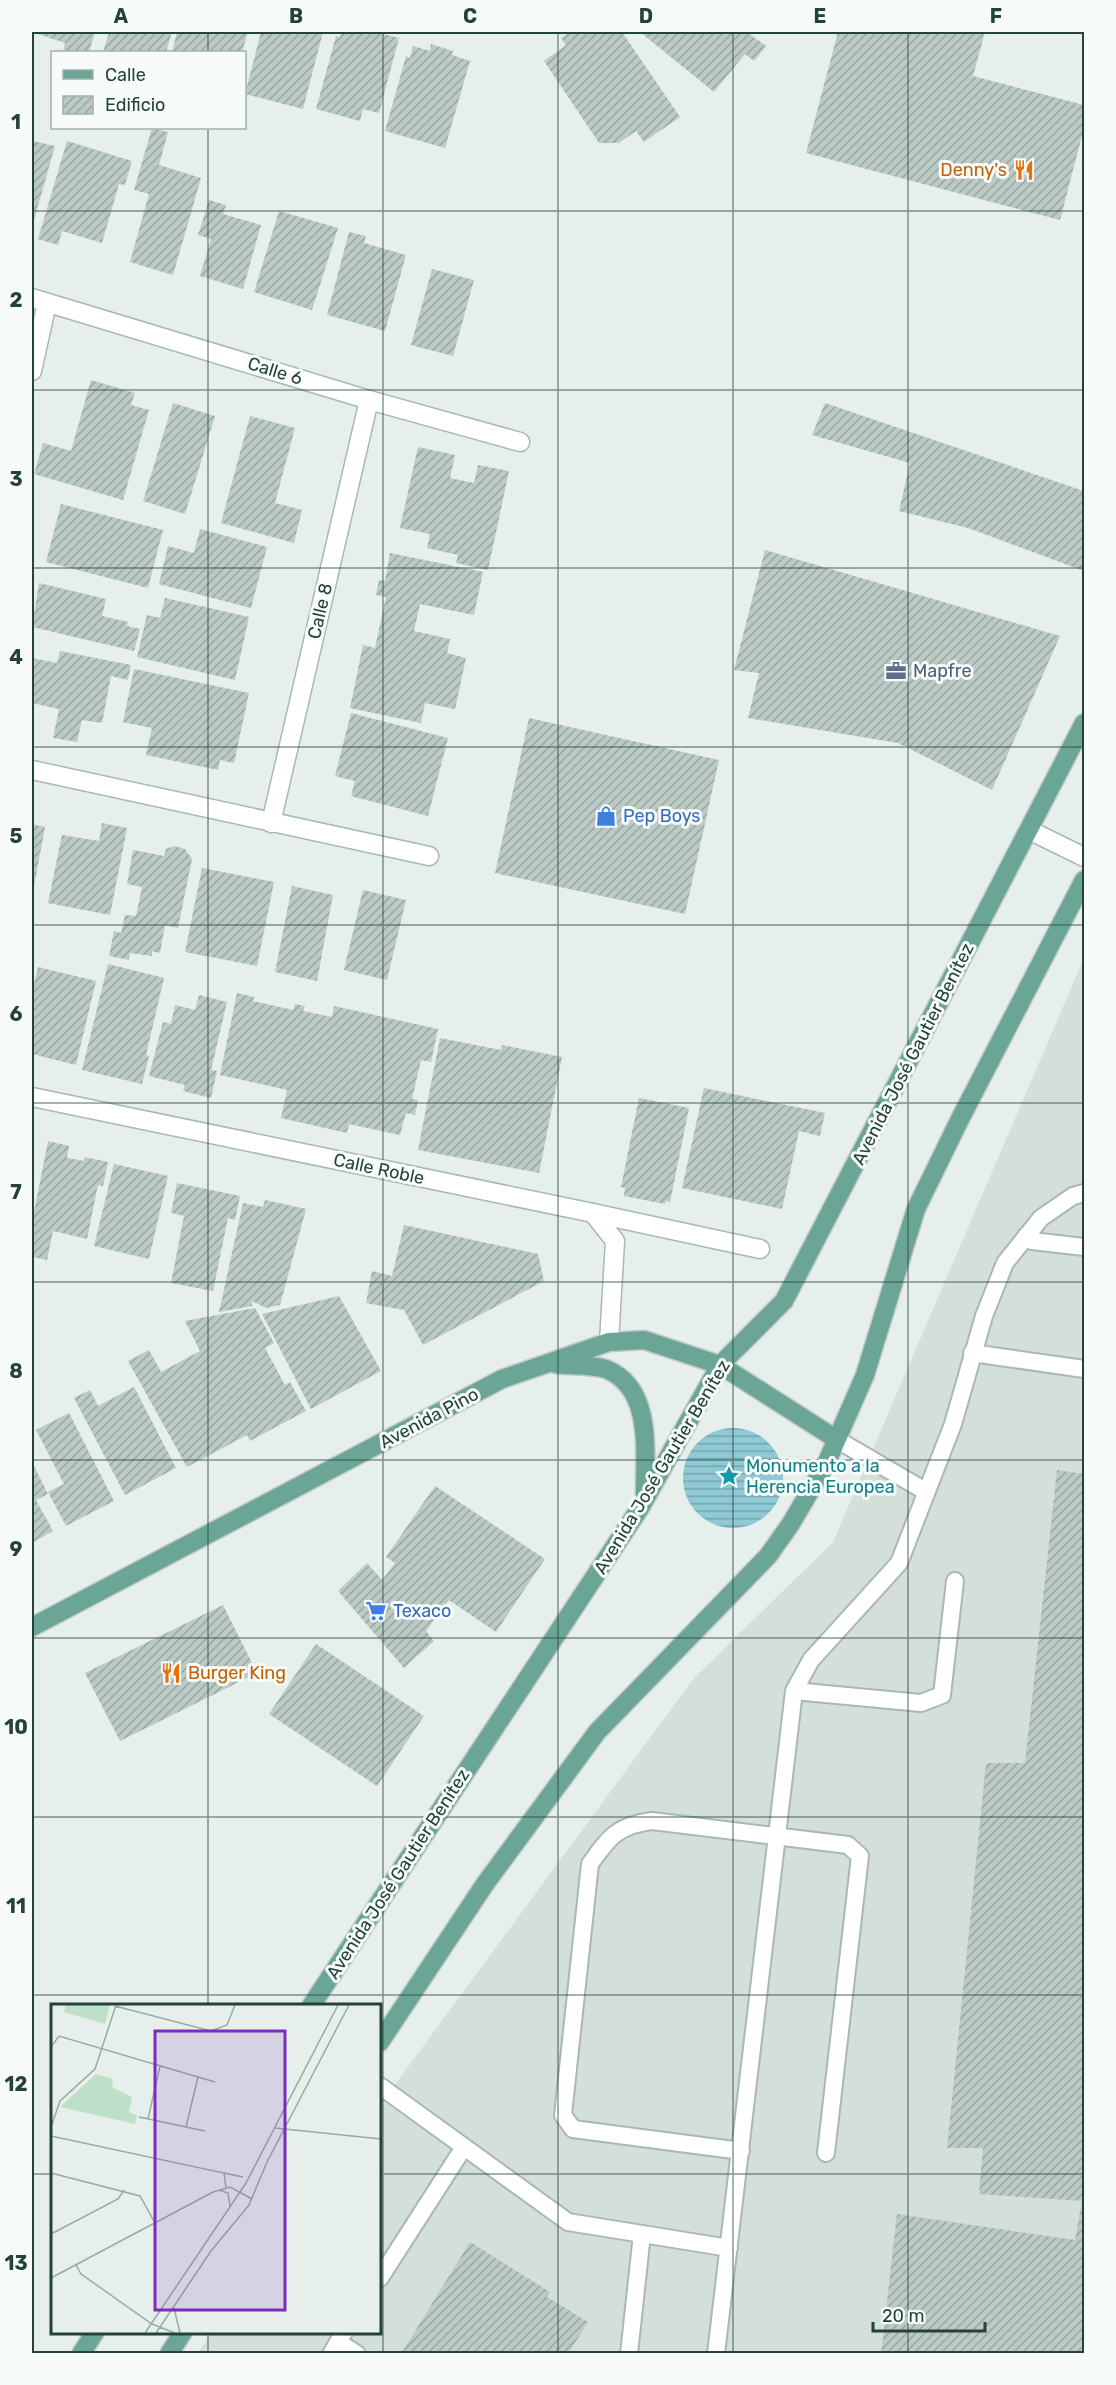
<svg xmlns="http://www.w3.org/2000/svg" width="1116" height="2385" font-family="Rubik,sans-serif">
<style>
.built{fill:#d4dfda}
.water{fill:url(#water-rules)}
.building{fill:url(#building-hatch)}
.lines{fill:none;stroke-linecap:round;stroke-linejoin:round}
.service-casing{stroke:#a8b8b2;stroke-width:20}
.minor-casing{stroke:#a8b8b2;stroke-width:21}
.primary-casing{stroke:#c2cac8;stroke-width:21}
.service{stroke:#fff;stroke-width:16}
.minor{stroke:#fff;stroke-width:18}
.primary{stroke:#6aa596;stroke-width:18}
.grid{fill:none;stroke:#24423a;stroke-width:1.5;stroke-opacity:0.55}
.labels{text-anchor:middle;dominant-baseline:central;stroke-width:6;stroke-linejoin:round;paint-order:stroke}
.food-label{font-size:18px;fill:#c56008;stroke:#f7fbf9;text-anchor:end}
.street-label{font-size:18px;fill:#24423a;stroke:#f7fbf9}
.service-label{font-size:18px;fill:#4e5e75;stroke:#f7fbf9;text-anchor:start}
.shop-label{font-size:18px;fill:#366cbe;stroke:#f7fbf9;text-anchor:start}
.culture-label{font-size:18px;fill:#0d838f;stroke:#f7fbf9;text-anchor:start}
.inset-road{fill:none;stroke:#98aaa4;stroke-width:1.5}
.view{fill:#7b2cbf;fill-opacity:0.15;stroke:#7b2cbf;stroke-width:3}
.inset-edge{fill:none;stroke:#24423a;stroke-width:3}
.neatline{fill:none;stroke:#24423a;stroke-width:2}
.grid-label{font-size:20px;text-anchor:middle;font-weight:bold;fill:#24423a}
</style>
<defs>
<pattern id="water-rules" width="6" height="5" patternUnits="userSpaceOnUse" patternTransform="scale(1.5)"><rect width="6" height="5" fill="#8ec9d4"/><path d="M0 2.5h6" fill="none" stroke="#74a5ad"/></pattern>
<pattern id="building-hatch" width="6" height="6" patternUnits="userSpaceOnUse" patternTransform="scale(1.5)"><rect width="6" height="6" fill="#bbcac4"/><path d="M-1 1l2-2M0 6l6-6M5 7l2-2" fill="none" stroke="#98a6a0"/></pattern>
</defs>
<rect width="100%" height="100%" fill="#e6efeb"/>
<polygon class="built" points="1084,958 1084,2353 197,2354 212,2333 380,2332 380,2105 694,1678 833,1542"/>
<circle class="water" cx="733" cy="1478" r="50"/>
<g class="building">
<polygon points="32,32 95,32 89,52 63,52 65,43"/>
<polygon points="109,32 172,32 166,52 103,52"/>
<polygon points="177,32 248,32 242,52 172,52"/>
<polygon points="261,32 323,32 303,109 245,94"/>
<polygon points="341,32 375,32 399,38 379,113 363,109 360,121 316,109 336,36 340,37"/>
<polygon points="570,32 579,32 581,35 587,32 622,32 680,117 644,142 636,131 619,143 599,143 544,61 566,45 561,38"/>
<polygon points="640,32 747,32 766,46 754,61 745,54 714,92"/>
<polygon points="838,32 985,32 973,76 1084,105 1084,128 1060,220 806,153"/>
<polygon points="431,44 453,51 452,55 470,61 445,148 385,131 406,56 410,58 413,46 430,51"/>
<polygon points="152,128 168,132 159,165 201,178 173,275 130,262 149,194 134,190"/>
<polygon points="33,141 55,146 32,227 32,149"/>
<polygon points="67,141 132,161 125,185 119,184 102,243 62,231 58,245 38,239"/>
<polygon points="209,200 226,205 223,214 261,225 243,289 200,276 211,239 198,235"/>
<polygon points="279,211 338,228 312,310 254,292"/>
<polygon points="349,232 366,236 364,243 406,255 385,331 327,315"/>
<polygon points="432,269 474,280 453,356 411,345"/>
<polygon points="91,380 135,393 131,405 149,410 123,500 34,474 43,443 71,451"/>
<polygon points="173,403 215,416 185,514 143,501"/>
<polygon points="825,403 1084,491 1084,571 968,528 899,511 910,463 812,435"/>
<polygon points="250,416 295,428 275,503 302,510 294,543 221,523"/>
<polygon points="418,447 455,455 450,478 474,483 478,465 509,471 488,570 456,563 458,555 427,548 430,534 400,528"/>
<polygon points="61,504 163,530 148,588 46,562"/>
<polygon points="200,529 267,547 251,608 159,584 168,546 194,553"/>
<polygon points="765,550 1060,636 992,790 898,743 748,718 759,673 734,670"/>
<polygon points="390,553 483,572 474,615 420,604 414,631 450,639 447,653 466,658 455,709 425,703 421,723 350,708 363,645 375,648 386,597 376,595 379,580 385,581"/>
<polygon points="39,583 106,599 102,616 128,622 127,626 140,629 134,651 32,627"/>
<polygon points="165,598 249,617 235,680 137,657 147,615 160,618"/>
<polygon points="60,651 131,665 128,680 111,676 102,723 82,720 77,742 53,738 59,709 32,703 32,658 57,663"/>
<polygon points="134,669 249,693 234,763 220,760 218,770 146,755 152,728 123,722"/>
<polygon points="351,713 448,738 428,816 351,796 355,781 335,776"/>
<polygon points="529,718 719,760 685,914 495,873"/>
<polygon points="102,823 127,828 110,915 48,903 62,835 99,841"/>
<polygon points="32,824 45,827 33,892 32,892"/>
<polygon points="174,846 185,849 192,859 178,928 165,925 160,953 152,951 152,956 130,953 129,960 109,956 114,931 121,933 125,915 136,916 142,887 127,884 133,850 164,856 166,849"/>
<polygon points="202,868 274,882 257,966 185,952"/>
<polygon points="292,886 333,895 317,981 275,972"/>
<polygon points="363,890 406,900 387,980 344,970"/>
<polygon points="108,964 164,978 146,1055 149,1056 142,1084 82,1070"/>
<polygon points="38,967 96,981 76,1065 32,1054 32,993"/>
<polygon points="237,993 254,997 253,1001 293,1010 295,1004 305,1006 303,1011 332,1017 334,1006 438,1029 431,1062 421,1060 412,1099 418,1100 415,1115 406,1113 400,1135 349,1124 347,1133 281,1118 287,1090 220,1075"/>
<polygon points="199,995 227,1002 211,1070 217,1071 211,1098 183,1091 185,1085 149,1076 163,1022 171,1024 175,1005 195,1010"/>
<polygon points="440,1038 501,1050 502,1045 562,1057 539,1173 418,1150"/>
<polygon points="704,1088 825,1113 820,1136 799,1131 782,1209 682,1188"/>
<polygon points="639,1098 689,1108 670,1202 665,1201 665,1204 624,1196 625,1188 621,1187"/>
<polygon points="48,1141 69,1146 67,1158 84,1161 85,1157 108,1162 103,1186 98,1185 87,1239 53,1231 47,1260 32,1257 32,1222"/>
<polygon points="114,1164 168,1176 149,1259 94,1246"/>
<polygon points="177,1183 240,1196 235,1220 228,1218 213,1291 171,1283 184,1216 171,1213"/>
<polygon points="265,1200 306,1209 280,1305 266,1308 252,1301 252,1306 219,1312 243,1203 263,1207"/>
<polygon points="404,1225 538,1254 544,1281 423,1345 404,1310 366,1303 372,1271 392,1276"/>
<polygon points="339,1296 381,1371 311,1409 262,1314"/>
<polygon points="255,1308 274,1343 265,1348 285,1385 290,1382 306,1411 250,1441 247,1435 187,1467 128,1361 149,1350 161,1372 200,1351 185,1321"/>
<polygon points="134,1387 176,1468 125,1495 74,1398 90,1390 98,1406"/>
<polygon points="69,1413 114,1501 66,1526 48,1492 64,1484 36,1430"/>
<polygon points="32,1462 48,1494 36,1500 53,1531 32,1543"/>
<polygon points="1057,1470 1084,1474 1084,2354 881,2354 897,2214 1075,2240 1082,2201 979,2194 983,2148 947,2148 986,1763 1025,1763"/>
<polygon points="435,1486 545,1559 496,1632 449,1600 426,1631 434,1641 404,1668 338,1591 367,1563 382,1580 395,1563 386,1557"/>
<polygon points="223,1605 257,1673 120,1741 85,1673"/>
<polygon points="316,1644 424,1716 377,1786 269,1714"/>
<polygon points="470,2242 550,2292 547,2297 588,2322 568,2354 401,2354"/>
</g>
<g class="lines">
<g class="service-casing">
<g id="service">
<polyline points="1026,1236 1032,1241 1084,1247"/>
<polyline points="972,1353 1084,1369"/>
<polyline points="836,1439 925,1491"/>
<polyline points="794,1691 921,1703 942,1695 955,1581"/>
<polyline points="380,2086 568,2222 729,2248"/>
<path d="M741 2151 573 2129 563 2115 590 1864C609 1837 618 1825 652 1821L848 1845 860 1856 826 2153"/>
<polyline points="380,2278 464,2147"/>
<polyline points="338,2342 357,2354"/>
<polyline points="331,2354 344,2332"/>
<polyline points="629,2354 642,2234"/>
<polyline points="716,2354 794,1691 811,1660 899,1563 953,1424 984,1316 1005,1263 1041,1218 1073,1196 1084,1193"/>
</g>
</g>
<g class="minor-casing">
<g id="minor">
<polyline points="32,298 369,400 520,442"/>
<polyline points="32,371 47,303"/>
<polyline points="32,770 429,856"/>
<polyline points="271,823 369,400"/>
<polyline points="1029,830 1084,857"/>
<polyline points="32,1097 593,1213 615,1241 609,1342"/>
<polyline points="593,1213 760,1249"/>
</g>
</g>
<g class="primary-casing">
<g id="primary">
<path d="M556 1364C570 1366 592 1364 606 1369 655 1389 644 1456 645 1498"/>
<polyline points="32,1627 502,1379 609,1342 644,1340 720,1365 836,1439"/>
<polyline points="311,2006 640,1508 720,1365 784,1301 1084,723"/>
<polyline points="380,2042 485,1884 597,1732 768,1556 790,1525 826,1464 865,1375 916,1209 960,1119 1084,880"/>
<polyline points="81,2354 95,2332"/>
<polyline points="169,2354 183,2332"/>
</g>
</g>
<use href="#service" class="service"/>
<use href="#minor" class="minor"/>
<use href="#primary" class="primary"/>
</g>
<path class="grid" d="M208 32V52M383 32V2354M558 32V2354M733 32V2354M908 32V2354M208 128V2006M32 211H1084M32 390H1084M32 568H1084M32 747H1084M32 925H1084M32 1103H1084M32 1282H1084M32 1460H1084M32 1638H1084M32 1817H1084M32 1995H1084M32 2174H52M380 2174H1084M208 2332V2354"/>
<defs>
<g id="restaurant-bare" transform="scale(1.62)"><path d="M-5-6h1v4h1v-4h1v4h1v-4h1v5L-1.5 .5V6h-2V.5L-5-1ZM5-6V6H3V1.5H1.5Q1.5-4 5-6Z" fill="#e8710a" stroke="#f7fbf9" stroke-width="2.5" paint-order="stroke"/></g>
<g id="office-bare" transform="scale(1.62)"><path d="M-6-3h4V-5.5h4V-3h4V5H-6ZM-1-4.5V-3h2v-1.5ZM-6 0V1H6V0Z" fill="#5c6f8a" stroke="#f7fbf9" stroke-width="2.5" paint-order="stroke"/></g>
<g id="shop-bare" transform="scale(1.62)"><path d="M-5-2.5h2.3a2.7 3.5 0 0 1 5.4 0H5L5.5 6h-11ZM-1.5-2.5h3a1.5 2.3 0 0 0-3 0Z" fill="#3f7fe0" stroke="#f7fbf9" stroke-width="2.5" paint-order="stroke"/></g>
<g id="sight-bare" transform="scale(1.62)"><path d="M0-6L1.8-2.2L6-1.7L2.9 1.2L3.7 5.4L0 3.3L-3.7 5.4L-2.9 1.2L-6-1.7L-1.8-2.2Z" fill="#0f9aa8" stroke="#f7fbf9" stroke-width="2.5" paint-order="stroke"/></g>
<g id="supermarket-bare" transform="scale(1.62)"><path d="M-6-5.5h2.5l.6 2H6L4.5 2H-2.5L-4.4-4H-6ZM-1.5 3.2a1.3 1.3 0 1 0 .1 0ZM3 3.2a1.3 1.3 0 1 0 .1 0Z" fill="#3f7fe0" stroke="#f7fbf9" stroke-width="2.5" paint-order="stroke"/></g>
</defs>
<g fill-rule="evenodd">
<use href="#restaurant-bare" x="1024" y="170"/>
<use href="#office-bare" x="896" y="671"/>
<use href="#shop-bare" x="606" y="816"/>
<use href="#sight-bare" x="729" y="1476"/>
<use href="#supermarket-bare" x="376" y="1611"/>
<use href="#restaurant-bare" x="171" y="1673"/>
</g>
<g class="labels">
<g class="food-label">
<text x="1007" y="170">Denny's</text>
<text x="188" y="1673" text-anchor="start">Burger King</text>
</g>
<g class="street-label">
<text transform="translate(275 371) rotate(17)">Calle 6</text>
<text transform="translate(320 611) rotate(-77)">Calle 8</text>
<text transform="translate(913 1054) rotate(-63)">Avenida José Gautier Benítez</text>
<text transform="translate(379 1169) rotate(12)">Calle Roble</text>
<text transform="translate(429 1418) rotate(-28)">Avenida Pino</text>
<text transform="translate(662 1467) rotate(-59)">Avenida José Gautier Benítez</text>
<text transform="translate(398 1874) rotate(-57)">Avenida José Gautier Benítez</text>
</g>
<g class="service-label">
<text x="913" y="671">Mapfre</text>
</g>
<g class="shop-label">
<text x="623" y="816">Pep Boys</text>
<text x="393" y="1611">Texaco</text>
</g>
<g class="culture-label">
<text x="746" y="1466">Monumento a la<tspan x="746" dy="21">Herencia Europea</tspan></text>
</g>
</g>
<g transform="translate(51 2004)">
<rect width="330" height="330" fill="#e6efeb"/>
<path d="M15 1H59L54 20 13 8ZM45 70 62 75 61 83 81 93 78 108 86 111 84 120 9 103Z" fill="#bfe0c8"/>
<path class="inset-road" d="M64 2 160 27 176 21 184 1M0 43 8 32 164 78M88 113 154 127M97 115 109 62M0 123 9 97 44 65 65 1M135 123 147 73M224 124 330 135M0 132 173 169 175 184M0 169 89 192 104 219M173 169 192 173M168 186 177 189 179 202M0 230 67 195 73 186M25 261 30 270 101 320 124 329M0 274 162 188 179 183 201 195M123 304 129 329M94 329 195 179 287 1M105 329 160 247 198 201 216 158 298 1"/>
<path class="view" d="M104 27H234V306H104Z"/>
<rect width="330" height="330" class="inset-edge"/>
</g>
<rect width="1116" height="2385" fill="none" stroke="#f7fbf9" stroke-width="66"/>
<rect x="51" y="51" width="195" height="78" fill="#f7fbf9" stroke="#a3b1ad" stroke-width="1.5"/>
<rect x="63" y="70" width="30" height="9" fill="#6aa596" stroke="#a3b1ad" stroke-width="1.5"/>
<text x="105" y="81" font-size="18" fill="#24423a">Calle</text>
<rect x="63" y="96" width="30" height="18" fill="url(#building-hatch)" stroke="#a3b1ad" stroke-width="1.5"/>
<text x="105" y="111" font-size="18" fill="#24423a">Edificio</text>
<path d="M873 2322v9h112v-9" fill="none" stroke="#24423a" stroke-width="3"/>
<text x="882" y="2322" font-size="18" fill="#24423a" stroke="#f7fbf9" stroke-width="4.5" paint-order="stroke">20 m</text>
<rect x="33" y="33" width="1050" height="2319" class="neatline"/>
<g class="grid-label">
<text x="121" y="23">A</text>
<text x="296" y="23">B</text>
<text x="470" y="23">C</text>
<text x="646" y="23">D</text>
<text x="820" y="23">E</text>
<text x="996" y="23">F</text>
<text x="16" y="129">1</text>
<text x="16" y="307">2</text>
<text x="16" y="486">3</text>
<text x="16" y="664">4</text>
<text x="16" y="843">5</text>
<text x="16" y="1021">6</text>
<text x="16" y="1199">7</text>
<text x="16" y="1378">8</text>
<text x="16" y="1556">9</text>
<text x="16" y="1734">10</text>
<text x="16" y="1913">11</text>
<text x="16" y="2091">12</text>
<text x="16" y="2270">13</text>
</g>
</svg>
